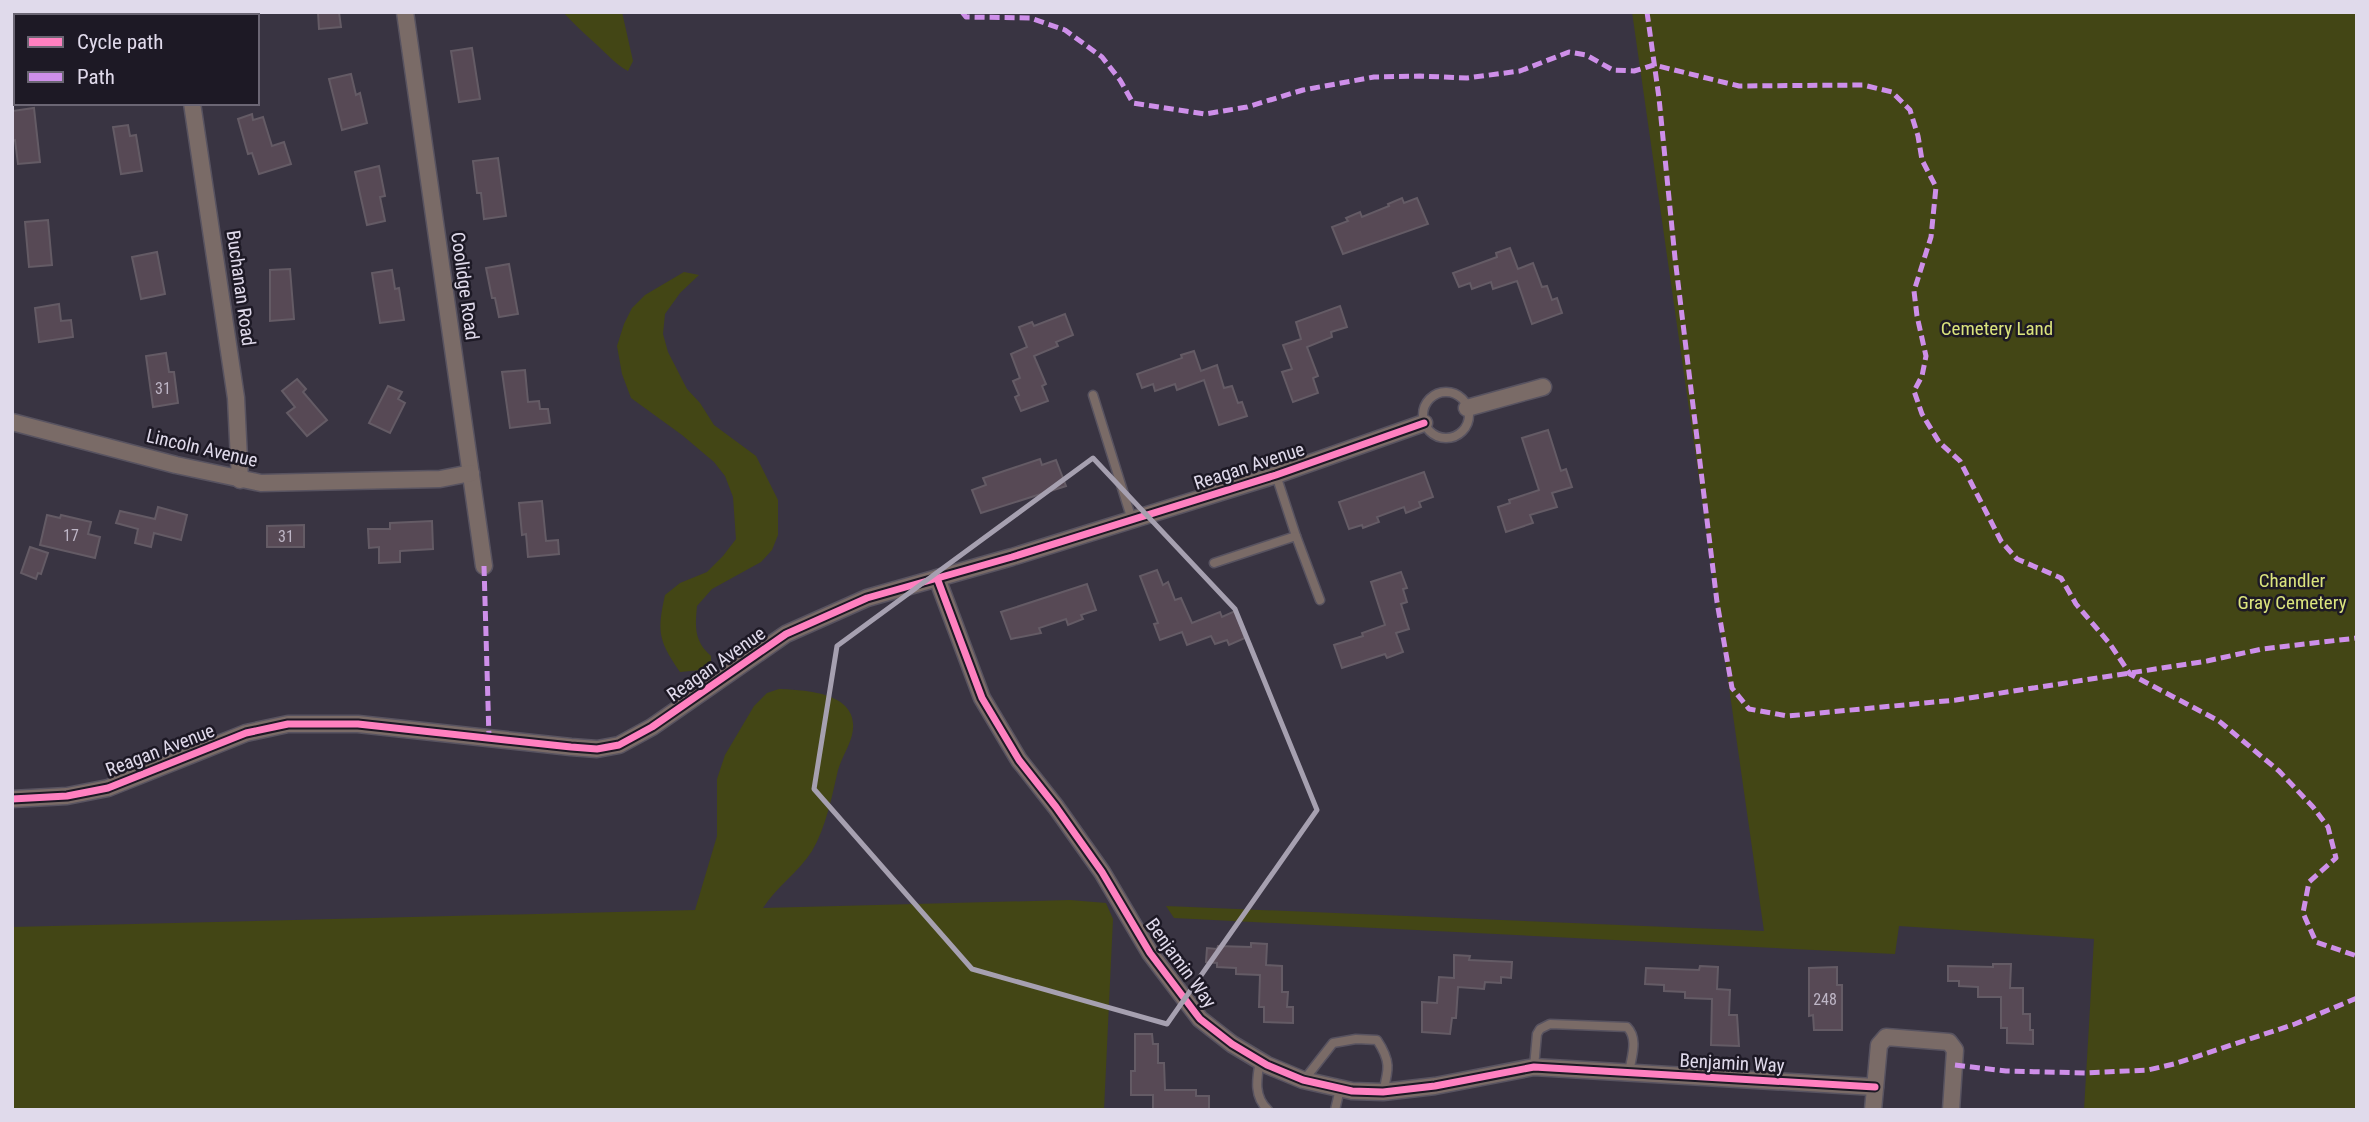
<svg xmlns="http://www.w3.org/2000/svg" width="2369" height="1122" font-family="'Roboto Condensed',sans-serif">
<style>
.green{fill:#434615}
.building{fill:#574955;stroke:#645b65;stroke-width:2}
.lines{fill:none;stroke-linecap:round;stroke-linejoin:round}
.lane-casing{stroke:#585360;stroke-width:11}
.street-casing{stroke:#585360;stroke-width:19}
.lane{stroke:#7a6b67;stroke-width:8}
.street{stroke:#7a6b67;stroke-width:16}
.quiet{stroke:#ce8fe9;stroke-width:5;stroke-dasharray:10 5;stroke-linecap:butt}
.cycleway-casing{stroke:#1d1925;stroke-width:11}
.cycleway{stroke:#ff80c0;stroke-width:7}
.marked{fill:none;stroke:#a6a0b0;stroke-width:5;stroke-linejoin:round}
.labels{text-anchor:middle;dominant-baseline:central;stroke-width:5;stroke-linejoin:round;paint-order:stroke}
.number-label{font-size:16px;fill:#beb6c6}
.street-label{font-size:19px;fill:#e0daeb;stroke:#1d1925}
.park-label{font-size:19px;fill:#dbe47d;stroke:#1d1925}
</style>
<rect width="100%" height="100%" fill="#393442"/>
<g class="green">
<path d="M563 12H622L633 61 628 71C615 64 607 54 597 45 585 34 574 24 563 12Z"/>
<polygon points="1632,12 2357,12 2357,1110 2084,1110 2094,939 1899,926 1895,954 1174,918 1166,906 1764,931"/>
<path d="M684 272 699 275 680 293 665 314 663 334 668 352 687 389 700 403 714 425 756 456 778 500V535L772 550 761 562 712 589 697 606C695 627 694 641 711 656V669L680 672C658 640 657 632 665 595L680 583 707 572 723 556 736 539 733 497 725 476 714 462 682 435 631 398 622 374 617 346 624 324 632 308 645 295Z"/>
<path d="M779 689C807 690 862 693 852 735 849 747 842 757 838 770 832 796 826 827 812 851 799 872 776 887 763 908L1070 900 1106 903 1113 919 1104 1110H12V927L695 910 717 836V779L725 755 754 706 767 693Z"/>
</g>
<g class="building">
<polygon points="318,12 339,12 341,27 319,29"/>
<polygon points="472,48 480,99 459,102 451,51"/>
<polygon points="351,74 356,95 360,93 367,123 342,130 329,79"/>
<polygon points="34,108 40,162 18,164 15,140 12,141 12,111"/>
<polygon points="252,114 253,120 263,117 272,146 284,142 291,164 259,174 252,153 248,154 238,119"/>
<polygon points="128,125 130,136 136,135 142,171 121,174 113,127"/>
<polygon points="498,158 506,216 484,219 481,193 477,193 473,161"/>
<polygon points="379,166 385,196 380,197 385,221 367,225 355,172"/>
<polygon points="1402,198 1404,203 1417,198 1428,224 1343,254 1332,227 1348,221 1346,218 1360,212 1362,217 1389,206 1388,204"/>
<polygon points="48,220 52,265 29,267 25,222"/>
<polygon points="1510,248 1518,269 1533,263 1542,287 1547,286 1552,300 1557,298 1562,313 1532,324 1517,281 1493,289 1491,282 1472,289 1470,283 1459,287 1453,273 1497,257 1496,253"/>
<polygon points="157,252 165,294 141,299 132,257"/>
<polygon points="509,264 518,314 499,317 495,298 492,298 486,268"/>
<polygon points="290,269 294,319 270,321 270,270"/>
<polygon points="392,270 395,289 399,288 404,320 380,323 372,273"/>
<polygon points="59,304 61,321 71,320 73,337 39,342 35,308"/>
<polygon points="1340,306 1347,327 1331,332 1332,337 1307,347 1318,376 1313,378 1318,393 1293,402 1282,372 1292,369 1283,345 1301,339 1296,322"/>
<polygon points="1065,314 1073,335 1056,342 1058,346 1034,356 1046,384 1042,386 1048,401 1021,411 1015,397 1019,395 1013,381 1020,378 1011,354 1027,347 1019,327 1032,322 1034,326"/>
<polygon points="1194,351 1201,371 1217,365 1224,388 1232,386 1238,403 1242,402 1247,416 1219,425 1204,380 1177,390 1175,384 1155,391 1153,384 1142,388 1137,374 1182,358 1181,355"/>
<polygon points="166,353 169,372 174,372 178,403 153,407 146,356"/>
<polygon points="525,370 528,402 539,401 540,409 548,409 550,423 510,428 502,372"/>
<polygon points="297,379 306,389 303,392 327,420 307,436 287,413 295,407 282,391"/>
<polygon points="388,386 402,392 398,399 405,403 390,433 369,423"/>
<polygon points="1548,430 1561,471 1566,469 1572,487 1552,493 1557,507 1530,515 1533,523 1506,532 1498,507 1510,503 1509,500 1539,490 1522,438"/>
<polygon points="1040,459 1042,465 1056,460 1066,486 981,513 972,490 986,485 983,478"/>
<polygon points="1424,472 1433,497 1419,502 1421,507 1406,513 1404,507 1377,517 1379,522 1363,528 1362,525 1349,529 1339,502"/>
<polygon points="542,501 546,541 558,540 559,554 528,557 526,534 522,535 519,503"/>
<polygon points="158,507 187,515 181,540 154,533 151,547 135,543 138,529 116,523 120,511 155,519"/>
<polygon points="47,515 60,518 61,515 91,522 88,534 100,537 95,558 40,545"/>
<polygon points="432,521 433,549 400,551 400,562 379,563 379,547 369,548 368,529 390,529 390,523"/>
<polygon points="304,525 304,547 267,547 267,526"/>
<polygon points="30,547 48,553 41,574 38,573 36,579 21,573"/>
<polygon points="1157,570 1163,585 1168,582 1175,600 1181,598 1192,623 1220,612 1222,617 1235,611 1245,638 1229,645 1227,640 1215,644 1211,636 1187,645 1182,632 1160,640 1154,624 1158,623 1140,576"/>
<polygon points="1401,572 1407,588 1403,589 1407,602 1401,604 1409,629 1396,633 1403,652 1387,658 1385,654 1342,668 1334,645 1363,636 1362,633 1385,625 1371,582"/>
<polygon points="1087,584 1096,610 1081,615 1083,619 1068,625 1066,619 1039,628 1041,633 1011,639 1001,612"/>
<polygon points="1251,943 1267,944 1266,965 1282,966 1282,992 1288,992 1287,1007 1293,1007 1293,1023 1264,1022 1264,1007 1259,1007 1260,975 1236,974 1236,968 1217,967 1217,963 1206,962 1207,948 1217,949 1218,946 1251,947"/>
<polygon points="1454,955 1470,956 1469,960 1512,962 1511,978 1501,977 1501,983 1485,982 1484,989 1458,987 1456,1018 1452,1018 1450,1034 1422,1032 1422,1002 1437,1003 1439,977 1454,978"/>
<polygon points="1993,964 2011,964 2010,988 2023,988 2023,1014 2030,1014 2030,1030 2033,1030 2033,1044 2007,1043 2007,1028 2001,1028 2001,997 1978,997 1978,987 1959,986 1959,981 1948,981 1948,966 1993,967"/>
<polygon points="1700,966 1718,967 1717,989 1730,990 1729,1015 1737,1015 1739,1046 1711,1045 1712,999 1685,998 1685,992 1664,991 1664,985 1645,984 1646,968 1699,970"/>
<polygon points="1837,967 1837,985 1842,985 1842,1030 1814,1030 1813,1015 1809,1016 1809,968"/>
<polygon points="1135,1034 1152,1034 1153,1044 1158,1044 1158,1063 1164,1063 1165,1090 1196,1090 1196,1096 1209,1096 1209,1110 1153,1110 1153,1095 1131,1095 1131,1071 1135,1071"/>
</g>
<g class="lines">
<g class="lane-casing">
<g id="lane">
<circle cx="1446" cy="415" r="23"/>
<polyline points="1093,395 1132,520"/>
<polyline points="1276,475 1296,536"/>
<polyline points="1214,563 1296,536 1320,600"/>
<path d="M1260 1060C1257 1078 1253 1096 1268 1110"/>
<path d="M1534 1067 1537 1034 1540 1029 1550 1024 1627 1027C1639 1039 1631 1058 1629 1073"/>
<path d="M1304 1080 1333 1043 1356 1039 1377 1040C1391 1061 1389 1069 1383 1092"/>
<polyline points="1335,1110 1340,1089"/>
</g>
</g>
<g class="street-casing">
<g id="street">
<polyline points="178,12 179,16"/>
<polyline points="405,12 484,566"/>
<polyline points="192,103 236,398 240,480"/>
<polyline points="1467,408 1543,387"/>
<polyline points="12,422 176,465 261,483 440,479 471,473"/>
<polyline points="937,578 982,698 1019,760 1056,807 1102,872 1150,953 1200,1019 1232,1044 1267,1065 1303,1080 1352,1091 1383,1092 1435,1086 1534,1067 1875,1087"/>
<polyline points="12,799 67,796 108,788 246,733 288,724 358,724 571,747 597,749 619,745 652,727 786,634 867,598 1012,557 1276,475 1424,423"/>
<polyline points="1873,1110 1879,1045 1886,1037 1949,1042 1955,1050 1951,1110"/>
</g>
</g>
<use href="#lane" class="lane"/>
<use href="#street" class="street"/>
<g class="quiet">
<polyline points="962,12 966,17 1030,18 1065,30 1102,57 1120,80 1133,103 1205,114 1247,107 1303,90 1374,77 1420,76 1467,78 1520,71 1569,52 1586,55 1613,70 1634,71 1654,65 1739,86 1863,85 1892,92 1910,110 1918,136 1922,160 1936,187 1931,237 1914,291 1917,316 1926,356 1922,376 1914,391 1922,414 1939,442 1960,461 2001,541 2017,559 2061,578 2076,604 2110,644 2130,674 2219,721 2279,771 2313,807 2328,827 2336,858 2309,882 2303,913 2316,942 2357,956"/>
<polyline points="1647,12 1659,98 1675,258 1717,602 1732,688 1749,709 1788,716 1956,700 2207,661 2262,649 2357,638"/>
<polyline points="484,566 489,738"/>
<polyline points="1955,1065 2006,1071 2085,1073 2148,1070 2174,1064 2295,1024 2357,998"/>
</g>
<g class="cycleway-casing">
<g id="cycleway">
<polyline points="937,578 982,698 1019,760 1056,807 1102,872 1150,953 1200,1019 1232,1044 1267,1065 1303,1080 1352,1091 1383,1092 1435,1086 1534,1067 1875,1087"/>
<polyline points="12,799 67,796 108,788 246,733 288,724 358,724 571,747 597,749 619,745 652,727 786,634 867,598 1012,557 1276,475 1424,423"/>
</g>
</g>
<use href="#cycleway" class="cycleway"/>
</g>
<path class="marked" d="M1093 458 1235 609 1317 810 1167 1024 972 969 814 789 837 646Z"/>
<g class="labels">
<g class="number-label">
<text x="163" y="388">31</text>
<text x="71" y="535">17</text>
<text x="286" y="536">31</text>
<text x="1825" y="999">248</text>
</g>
<g class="street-label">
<text transform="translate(465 286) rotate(82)">Coolidge Road</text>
<text transform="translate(241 288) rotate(82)">Buchanan Road</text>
<text transform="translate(202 448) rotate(13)">Lincoln Avenue</text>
<text transform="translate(1249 466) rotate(-18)">Reagan Avenue</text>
<text transform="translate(716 664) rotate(-35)">Reagan Avenue</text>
<text transform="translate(160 750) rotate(-21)">Reagan Avenue</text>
<text transform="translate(1181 963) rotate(54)">Benjamin Way</text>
<text transform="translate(1732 1063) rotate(3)">Benjamin Way</text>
</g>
<g class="park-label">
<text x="1997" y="328">Cemetery Land</text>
<text x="2292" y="580">Chandler<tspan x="2292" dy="22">Gray Cemetery</tspan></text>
</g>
</g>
<rect width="2369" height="1122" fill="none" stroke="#e0daeb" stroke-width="28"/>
<rect x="14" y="14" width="245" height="91" fill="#1d1925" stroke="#6b6674" stroke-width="2"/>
<rect x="28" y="37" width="35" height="10" fill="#ff80c0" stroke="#6b6674" stroke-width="2"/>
<text x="77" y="49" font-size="21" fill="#e0daeb">Cycle path</text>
<rect x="28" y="72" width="35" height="10" fill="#ce8fe9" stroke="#6b6674" stroke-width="2"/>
<text x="77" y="84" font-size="21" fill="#e0daeb">Path</text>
</svg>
